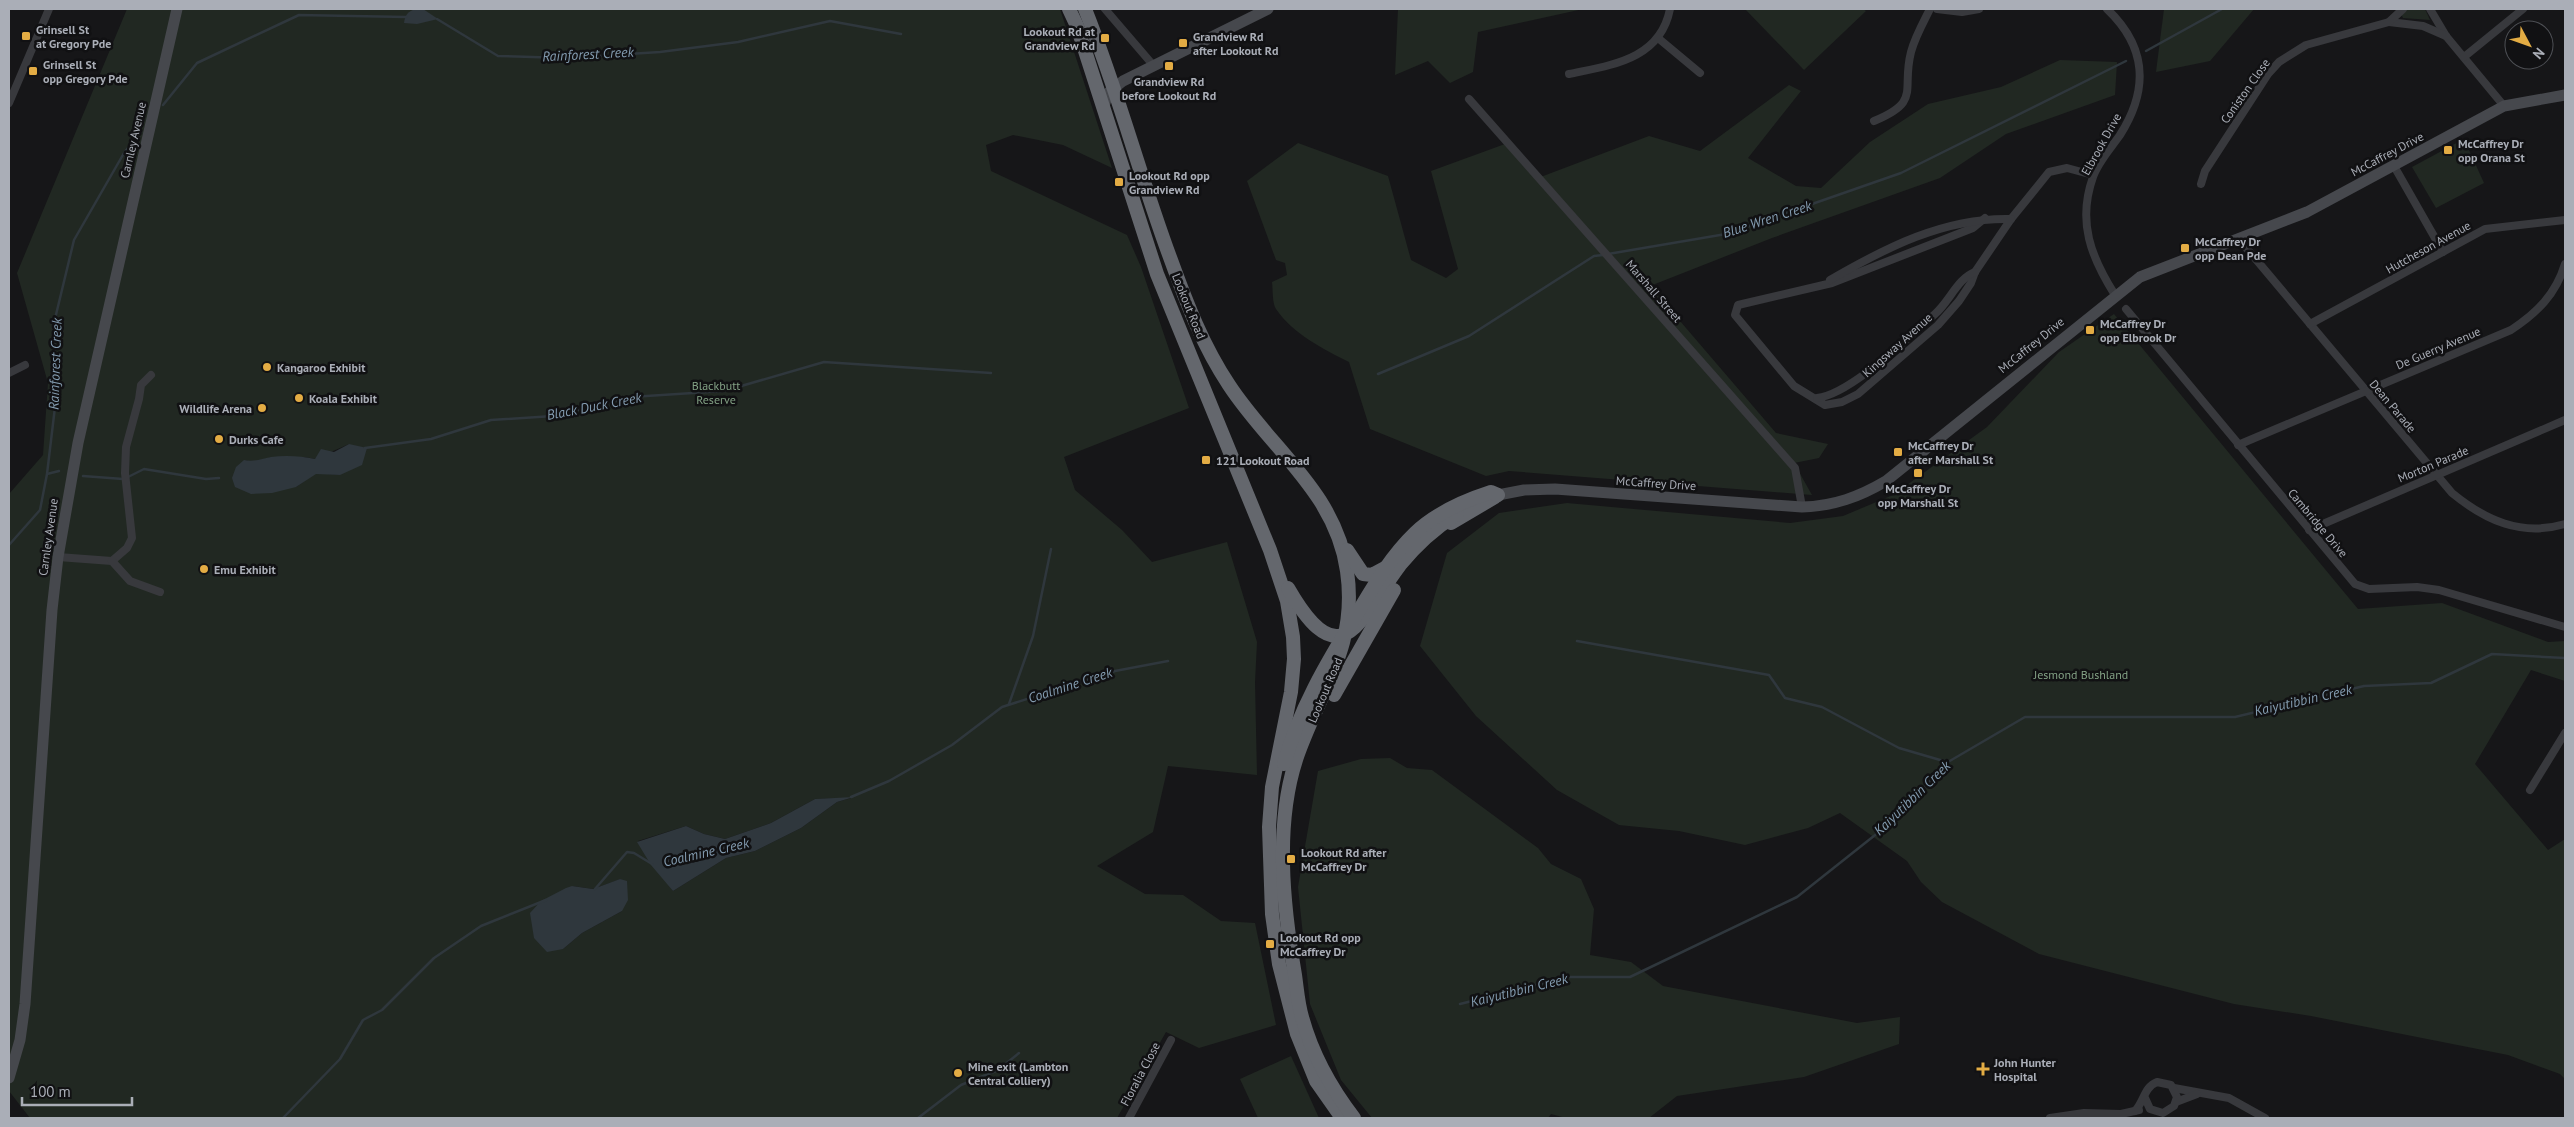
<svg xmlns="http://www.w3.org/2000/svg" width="2574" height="1127" font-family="'PT Sans',sans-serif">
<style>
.green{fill:#212822;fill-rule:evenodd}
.water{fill:#2f373d}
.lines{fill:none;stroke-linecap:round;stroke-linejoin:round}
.stream{stroke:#2f373d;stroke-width:2.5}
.street{stroke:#38393d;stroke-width:8}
.secondary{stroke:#46484d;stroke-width:11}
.highway{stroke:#64676d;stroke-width:14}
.poi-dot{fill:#e3ac44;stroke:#111113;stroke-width:2}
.labels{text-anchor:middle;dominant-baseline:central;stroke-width:5;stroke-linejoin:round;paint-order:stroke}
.poi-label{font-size:12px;font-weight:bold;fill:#aaaeb7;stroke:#111113;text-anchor:start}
.street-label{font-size:12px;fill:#aaaeb7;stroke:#111113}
.park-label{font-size:12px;fill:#82a084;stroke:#111113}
.water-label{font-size:14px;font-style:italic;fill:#839baf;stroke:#111113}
</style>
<rect width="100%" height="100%" fill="#161618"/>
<g class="green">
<path d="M127 9H1060L1112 168 1063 145 1013 135 986 145 991 171 1127 235 1141 267 1189 408 1064 457 1075 490 1122 530 1152 562 1227 542 1257 642 1255 682 1257 775 1168 766 1153 832 1097 866 1145 894 1183 895 1221 921 1255 923 1276 1025 1199 1048 1166 1032 1117 1118H30L9 1091V494L43 455 48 383 17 273ZM349 444 340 475 316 473 296 487 244 460 253 462 272 457H305L315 459ZM851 798 837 802 801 828 755 851 726 858 673 891 638 841 686 826 704 834 725 839 771 823 815 799ZM621 879 622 911 582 933 563 949 572 886 593 889Z"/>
<polygon points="1398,9 1583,9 1478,32 1473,72 1450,83 1428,61 1395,75"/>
<polygon points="1745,9 1863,9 1866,11 1804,70"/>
<polygon points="2164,9 2254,9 2210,61 2156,72"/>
<polygon points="2407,9 2425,9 2430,20 2403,18 2401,14"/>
<path d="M2060 60 2117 62 2115 95 2006 134 1940 178 1772 238 1650 286 1776 433 1828 444 1819 458 1794 463 1812 495 1509 471 1486 476 1370 429 1349 362C1323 349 1293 334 1276 309 1272 303 1273 289 1272 282L1287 275 1285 263 1276 260 1247 181 1298 143 1388 176 1411 260 1446 278 1458 269 1431 171 1505 144 1538 178 1649 136 1700 151 1789 85 1801 91 1748 158 1796 186 1821 188 1870 142 1928 104 2001 87Z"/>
<polygon points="2464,139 2484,183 2436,208 2412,167"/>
<polygon points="2114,314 2358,609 2442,603 2548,642 2565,641 2565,681 2531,670 2475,764 2548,850 2565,839 2565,1079 2560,1074 2508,1055 2311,1016 2234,1004 2039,954 1942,902 1921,882 1907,861 1840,813 1808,828 1745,845 1679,831 1619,825 1557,790 1476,716 1420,646 1447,553 1499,513 1567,503 1790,523 1843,516 1893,495 1987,427 2059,352"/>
<polygon points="1390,758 1407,768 1432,770 1538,848 1551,864 1581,879 1594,909 1590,955 1631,962 1663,986 1857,1023 1900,1017 1899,1044 1804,1077 1677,1096 1649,1118 1566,1118 1551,1114 1548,1118 1372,1118 1341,1080 1310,1004 1298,887 1318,771 1361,759"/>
<polygon points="1291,1056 1319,1118 1258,1118 1240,1079"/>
</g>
<g class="water">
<path d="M416 9H423L438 19 417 24 404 23C405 15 408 11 416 9Z"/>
<path d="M349 444 367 448 362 465 340 475 316 474 296 487 272 493 251 494 235 487 232 478 236 467 244 460C254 462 261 459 271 457 285 455 302 456 315 459L321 449 334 452Z"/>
<polygon points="854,797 837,802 801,828 755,851 726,858 673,891 651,865 637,842 686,826 704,834 725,839 771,823 815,799"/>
<polygon points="620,879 627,881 628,900 622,911 582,933 563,949 547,952 534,938 530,913 541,901 566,888 572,886 593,889"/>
</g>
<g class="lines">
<g class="stream">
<polyline points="437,19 498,56 565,58 660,52 738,42 830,21 901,34"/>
<polyline points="2146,51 2222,9"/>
<polyline points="163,105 197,63 299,15 406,17"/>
<polyline points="1608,254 1726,234 1901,173 2126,61"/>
<polyline points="1378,374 1469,336 1594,256 1603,255"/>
<polyline points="365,448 431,439 491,420 553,416 631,397 724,391 824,362 991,373"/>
<polyline points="47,474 59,471"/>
<polyline points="83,476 123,479"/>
<polyline points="128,477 144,469 206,479 219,478"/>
<polyline points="9,545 40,510 47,474 55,407 54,323 74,240 124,153 141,132"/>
<polyline points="1577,641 1769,675 1785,698 1822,707 1899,748 1947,762"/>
<polyline points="1009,704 1033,636 1051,549"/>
<polyline points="851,797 889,781 952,745 1002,707 1115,671 1168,661"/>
<polyline points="595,889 627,852 634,853 652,864"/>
<polyline points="1460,1004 1567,977 1630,977 1797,897 1889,824 1948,762 2025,717 2235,717 2364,686 2431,683 2492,654 2565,658"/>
<polyline points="283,1118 340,1059 363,1020 382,1010 434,958 481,926 546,900"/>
<polyline points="918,1118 961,1085 998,1070 1019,1053"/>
</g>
<g class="street">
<polyline points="1105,9 1153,65"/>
<polyline points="1937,9 1962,12 1979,9"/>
<path d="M2107 9C2147 47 2149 89 2120 135 2111 148 2098 162 2093 177 2077 222 2091 257 2115 295"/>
<polyline points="2430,9 2446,36 2504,106"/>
<polyline points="2389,22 2423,26 2446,36"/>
<polyline points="1658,38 1700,73"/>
<polyline points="2464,57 2523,9"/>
<path d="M1569 74C1611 65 1660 60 1670 9"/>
<polyline points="1469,99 1795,468 1802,507"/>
<polyline points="9,103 49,9"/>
<path d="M1874 121C1922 101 1901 91 1911 52 1915 37 1923 23 1930 9"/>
<polyline points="2394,166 2443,252"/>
<polyline points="2201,184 2205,171 2268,74 2279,62 2306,45 2389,22 2403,9"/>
<polyline points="1985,218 1973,228 1832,283 1738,305 1735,315 1794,386 1825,405 1842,402 1858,394 1938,325 1959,301 1971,283 1975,272 2011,219 2049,172 2067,168 2093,175"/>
<path d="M2238 238 2452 493C2485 520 2521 537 2565 524"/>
<path d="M1830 280C1885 248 1945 217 2011 219"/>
<polyline points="2126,309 2355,584 2369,589 2417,587 2439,590 2565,627"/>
<polyline points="2310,324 2485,229 2565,220"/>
<polyline points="9,373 25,365"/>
<path d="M1817 398C1851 394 1907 338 1935 314 1949 302 1958 278 1975 272"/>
<path d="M2238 445 2511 330C2537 313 2556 294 2565 264"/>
<polyline points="2309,530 2565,420"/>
<polyline points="58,557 112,561 127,548 132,538 125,473 126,447 139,399 141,385 151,375"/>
<polyline points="112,561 130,581 160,592"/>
<polyline points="2530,790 2565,733"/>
<polyline points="2174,1088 2229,1098 2265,1118"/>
<polyline points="2176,1102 2197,1094"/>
<path d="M2135 1111C2144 1102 2144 1087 2157 1082L2171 1085 2177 1097 2174 1106 2163 1113 2150 1109 2145 1098"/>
<polyline points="1129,1118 1171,1040"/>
<polyline points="2050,1118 2084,1113 2121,1114 2139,1110"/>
</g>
<g class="secondary">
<polyline points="1103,108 1109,92 1123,81 1268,9"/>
<path d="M1498 495 1524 490 1555 489 1802 507C1834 506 1859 497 1886 481L2140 277 2307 212 2504 106 2565 95"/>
<polyline points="9,1078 20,1040 25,1004 52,610 58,557 78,443 177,9"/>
</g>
<g class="highway">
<polyline points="1069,9 1077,26 1157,274 1270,550 1287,601 1293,637 1294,659 1291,692 1272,787 1269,827 1272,914 1279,964 1297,1034 1316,1081 1342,1118"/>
<path d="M1085 9C1118 91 1140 177 1171 260 1187 304 1203 346 1229 385 1270 448 1336 492 1347 571 1358 646 1321 689 1298 754 1274 821 1283 906 1295 975 1297 989 1298 1004 1302 1017 1312 1054 1331 1088 1354 1118"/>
<polyline points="1451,523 1495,497"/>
<polyline points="1347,550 1363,574 1372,575 1385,568"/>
<path d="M1288 588C1342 682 1360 618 1400 565 1416 545 1435 528 1457 514"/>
<polyline points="1334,695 1394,590"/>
<path d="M1284 764C1299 710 1326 664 1355 617 1373 587 1390 557 1415 533 1436 513 1463 501 1491 492L1498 495"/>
</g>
</g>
<g class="poi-dot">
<rect x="21" y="31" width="10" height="10" rx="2.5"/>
<rect x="1100" y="33" width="10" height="10" rx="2.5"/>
<rect x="1178" y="38" width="10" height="10" rx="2.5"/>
<rect x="1164" y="61" width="10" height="10" rx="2.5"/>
<rect x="28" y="66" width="10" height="10" rx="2.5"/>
<rect x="2443" y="145" width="10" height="10" rx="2.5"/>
<rect x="1114" y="177" width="10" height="10" rx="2.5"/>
<rect x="2180" y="243" width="10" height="10" rx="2.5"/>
<rect x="2085" y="325" width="10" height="10" rx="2.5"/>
<circle cx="267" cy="367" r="5"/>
<circle cx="299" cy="398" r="5"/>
<circle cx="262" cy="408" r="5"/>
<circle cx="219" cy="439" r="5"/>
<rect x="1893" y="447" width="10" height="10" rx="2.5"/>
<rect x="1201" y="455" width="10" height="10" rx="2.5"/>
<rect x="1913" y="468" width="10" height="10" rx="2.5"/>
<circle cx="204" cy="569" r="5"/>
<rect x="1286" y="854" width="10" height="10" rx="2.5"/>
<rect x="1265" y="939" width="10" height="10" rx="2.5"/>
<path d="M1980.5 1061.5h5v5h5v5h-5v5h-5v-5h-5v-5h5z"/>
<circle cx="958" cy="1073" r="5"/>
</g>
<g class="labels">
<g class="poi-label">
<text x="36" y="29">Grinsell St<tspan x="36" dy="14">at Gregory Pde</tspan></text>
<text x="1095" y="31" text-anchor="end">Lookout Rd at<tspan x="1095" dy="14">Grandview Rd</tspan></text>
<text x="1193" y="36">Grandview Rd<tspan x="1193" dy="14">after Lookout Rd</tspan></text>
<text x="43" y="64">Grinsell St<tspan x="43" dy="14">opp Gregory Pde</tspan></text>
<text x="1169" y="81" text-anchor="middle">Grandview Rd<tspan x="1169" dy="14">before Lookout Rd</tspan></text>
<text x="2458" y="143">McCaffrey Dr<tspan x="2458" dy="14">opp Orana St</tspan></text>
<text x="1129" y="175">Lookout Rd opp<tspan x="1129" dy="14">Grandview Rd</tspan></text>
<text x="2195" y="241">McCaffrey Dr<tspan x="2195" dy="14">opp Dean Pde</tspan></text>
<text x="2100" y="323">McCaffrey Dr<tspan x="2100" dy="14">opp Elbrook Dr</tspan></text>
<text x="277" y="367">Kangaroo Exhibit</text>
<text x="309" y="398">Koala Exhibit</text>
<text x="252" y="408" text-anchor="end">Wildlife Arena</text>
<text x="229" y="439">Durks Cafe</text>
<text x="1908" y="445">McCaffrey Dr<tspan x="1908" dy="14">after Marshall St</tspan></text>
<text x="1216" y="460">121 Lookout Road</text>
<text x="1918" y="488" text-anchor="middle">McCaffrey Dr<tspan x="1918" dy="14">opp Marshall St</tspan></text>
<text x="214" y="569">Emu Exhibit</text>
<text x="1301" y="852">Lookout Rd after<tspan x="1301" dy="14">McCaffrey Dr</tspan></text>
<text x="1280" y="937">Lookout Rd opp<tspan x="1280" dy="14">McCaffrey Dr</tspan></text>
<text x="1994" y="1062">John Hunter<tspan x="1994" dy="14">Hospital</tspan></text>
<text x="968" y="1066">Mine exit (Lambton<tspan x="968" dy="14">Central Colliery)</tspan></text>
</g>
<g class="street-label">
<text transform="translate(2245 91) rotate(-55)">Coniston Close</text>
<text transform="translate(133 140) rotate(-77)">Carnley Avenue</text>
<text transform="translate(2101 144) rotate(-61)">Elbrook Drive</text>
<text transform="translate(2387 154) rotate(-28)">McCaffrey Drive</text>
<text transform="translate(2428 247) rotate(-29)">Hutcheson Avenue</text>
<text transform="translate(1654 291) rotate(49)">Marshall Street</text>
<text transform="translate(1189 306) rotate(68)">Lookout Road</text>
<text transform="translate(1897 345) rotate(-42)">Kingsway Avenue</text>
<text transform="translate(2031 345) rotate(-39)">McCaffrey Drive</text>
<text transform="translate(2438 348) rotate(-23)">De Guerry Avenue</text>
<text transform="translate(2393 406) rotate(50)">Dean Parade</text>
<text transform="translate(2433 464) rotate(-23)">Morton Parade</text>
<text transform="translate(1656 483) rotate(4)">McCaffrey Drive</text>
<text transform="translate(2318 523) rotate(50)">Cambridge Drive</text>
<text transform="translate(48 537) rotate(-82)">Carnley Avenue</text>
<text transform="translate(1325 690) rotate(-67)">Lookout Road</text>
<text transform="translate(1140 1074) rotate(-62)">Floralia Close</text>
</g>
<g class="park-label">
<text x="716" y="385">Blackbutt<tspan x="716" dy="14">Reserve</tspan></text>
<text x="2081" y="674">Jesmond Bushland</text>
</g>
<g class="water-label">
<text transform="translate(588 54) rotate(-3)">Rainforest Creek</text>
<text transform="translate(1767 219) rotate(-18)">Blue Wren Creek</text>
<text transform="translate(55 364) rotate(-88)">Rainforest Creek</text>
<text transform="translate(594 406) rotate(-11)">Black Duck Creek</text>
<text transform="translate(1070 685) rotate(-18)">Coalmine Creek</text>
<text transform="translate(2303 700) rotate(-13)">Kaiyutibbin Creek</text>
<text transform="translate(1912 798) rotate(-44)">Kaiyutibbin Creek</text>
<text transform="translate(706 852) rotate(-13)">Coalmine Creek</text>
<text transform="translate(1519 990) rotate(-14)">Kaiyutibbin Creek</text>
</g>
</g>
<rect width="2574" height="1127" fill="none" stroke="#aaaeb7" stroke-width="20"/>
<g transform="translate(2529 45) rotate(131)"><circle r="24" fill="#111113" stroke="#4e5055"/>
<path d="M0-4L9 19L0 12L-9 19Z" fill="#e3ac44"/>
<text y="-8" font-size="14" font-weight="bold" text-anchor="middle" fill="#aaaeb7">N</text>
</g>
<path d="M22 1097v8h110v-8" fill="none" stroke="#aaaeb7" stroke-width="2.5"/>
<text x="30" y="1097" font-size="15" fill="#aaaeb7" stroke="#111113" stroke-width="4" paint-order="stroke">100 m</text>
</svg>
